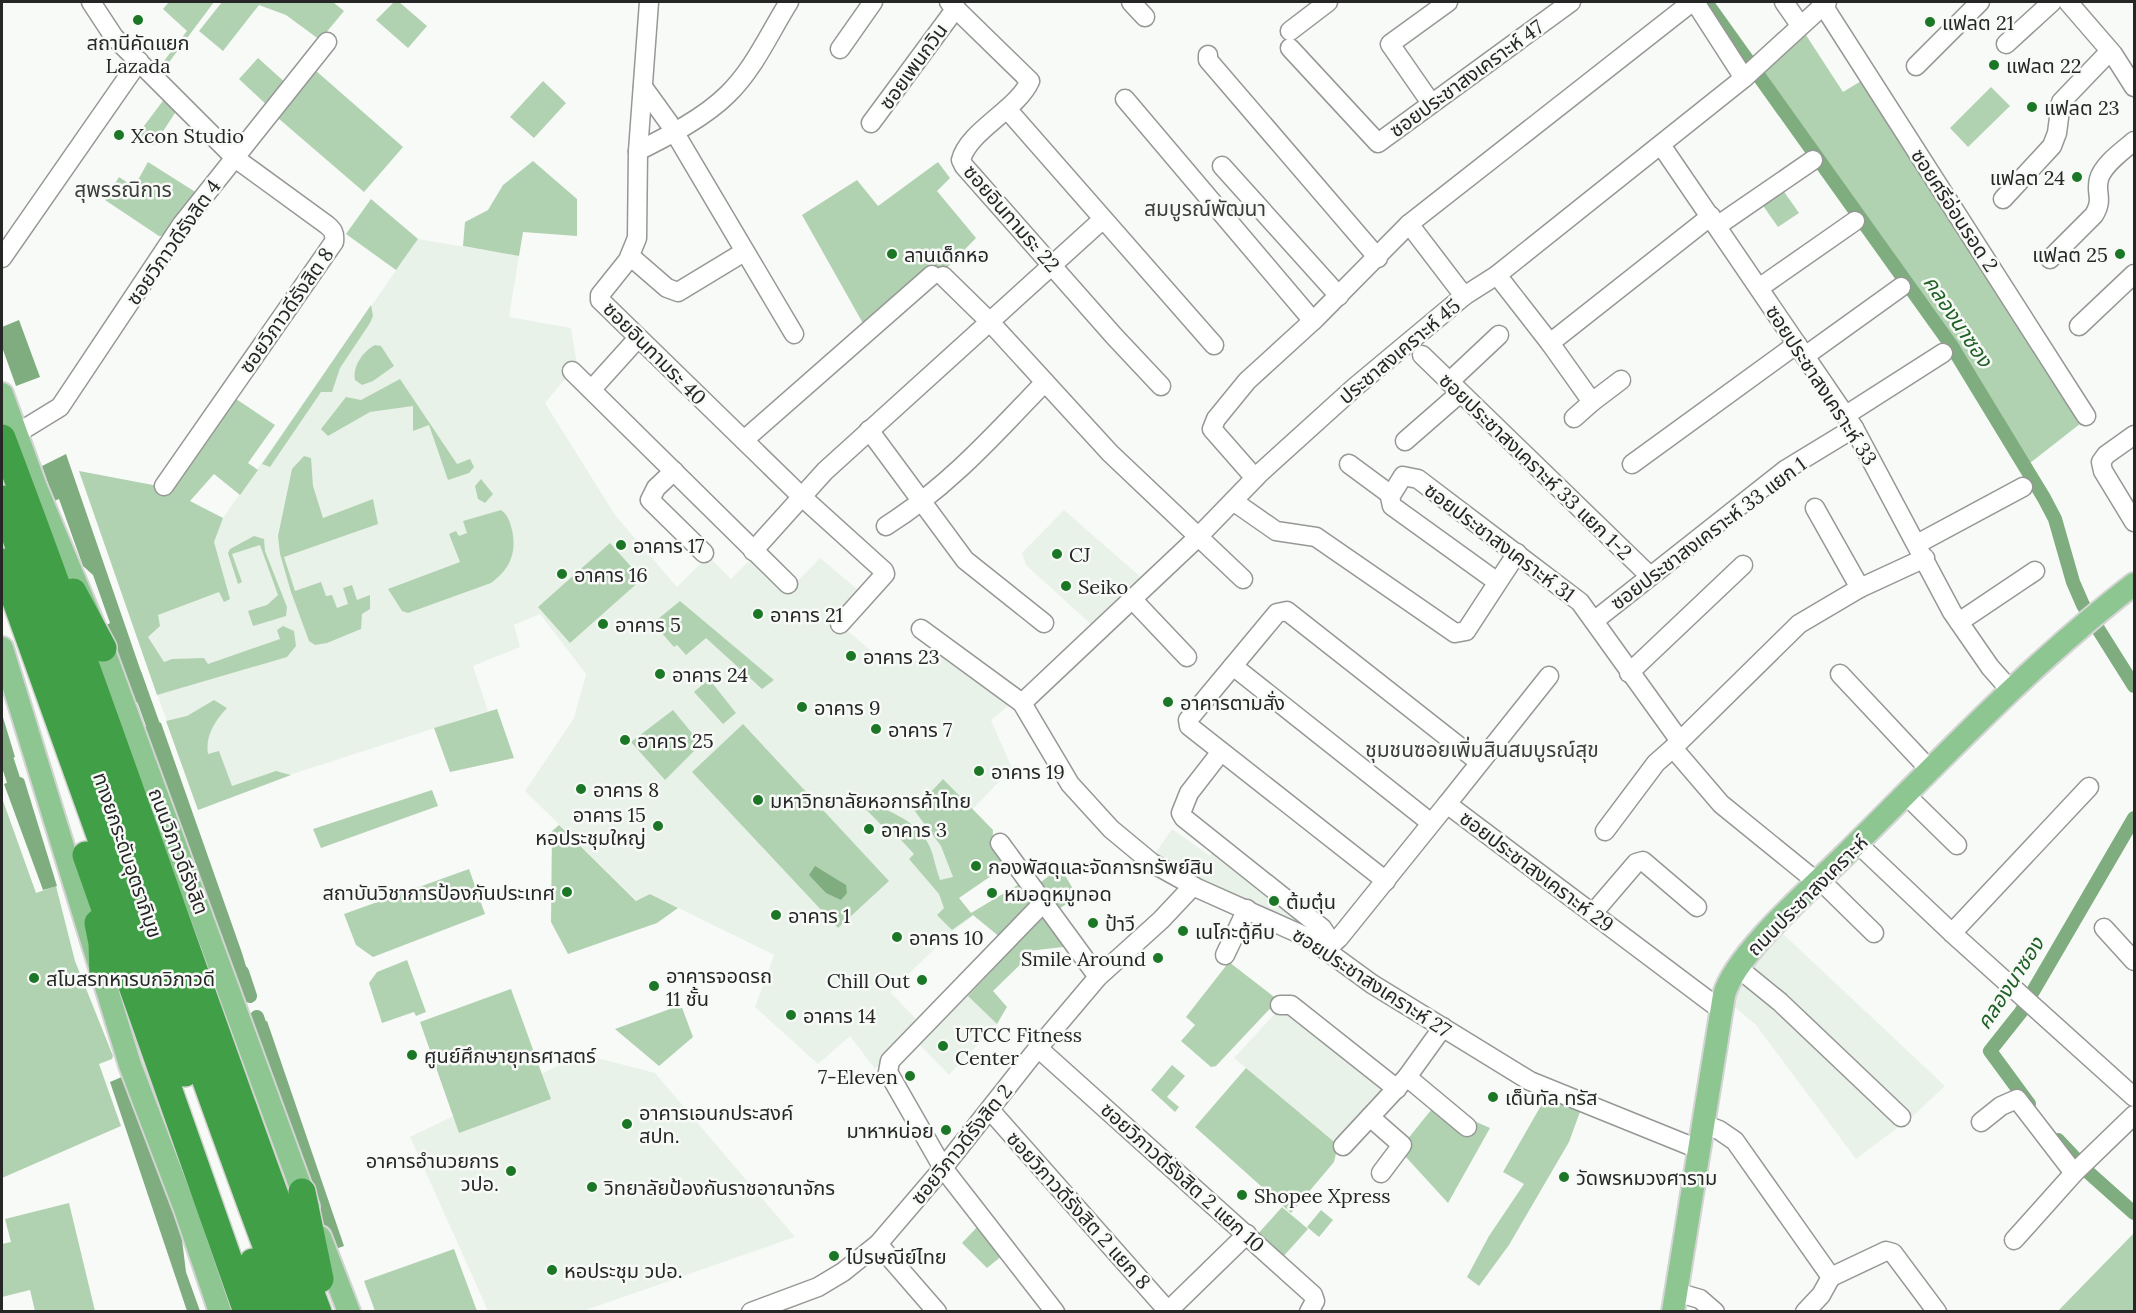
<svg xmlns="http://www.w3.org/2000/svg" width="2136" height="1313" font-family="Lora,'Noto Sans Thai',serif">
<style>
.built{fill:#e9f2e9}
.green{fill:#b1d2b1}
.water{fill:#7fad7f}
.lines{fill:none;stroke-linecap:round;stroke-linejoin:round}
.canal{stroke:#7fad7f;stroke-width:14}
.minor-casing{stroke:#969895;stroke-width:21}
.major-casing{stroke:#d3d4d3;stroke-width:26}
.highway-casing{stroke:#d3d4d3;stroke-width:30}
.minor{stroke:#fff;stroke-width:18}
.major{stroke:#8dc691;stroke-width:22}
.highway{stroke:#41a047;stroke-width:27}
.poi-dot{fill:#1b7725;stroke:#f8faf8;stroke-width:2}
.labels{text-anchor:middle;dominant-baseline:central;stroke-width:5;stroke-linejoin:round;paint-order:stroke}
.poi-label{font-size:20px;fill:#252625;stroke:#f8faf8;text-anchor:start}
.street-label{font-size:20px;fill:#252625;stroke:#f8faf8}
.neighbourhood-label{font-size:21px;fill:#3d3f3d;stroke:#f8faf8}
.water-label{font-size:21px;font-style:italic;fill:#1f6024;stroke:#f8faf8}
</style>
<rect width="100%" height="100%" fill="#f8faf8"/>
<g class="built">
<polygon points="418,239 519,256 509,317 571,328 577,365 545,403 615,515 677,587 708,556 731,579 752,558 789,590 820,558 862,593 836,621 889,666 901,650 922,665 934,648 1014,701 991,720 1012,768 973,809 993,830 992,846 974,887 959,898 973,916 953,931 890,992 919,1022 875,1069 850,1036 818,1064 755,1007 774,955 650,894 637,901 525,791 574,718 586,674 540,614 514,625 520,647 473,666 488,711 280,778 198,810 79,471 158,486 223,518"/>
<polygon points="1064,510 1143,579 1094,627 1026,565 1022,553"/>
<polygon points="1172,829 1210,856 1216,848 1319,929 1315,936 1197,882 1154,855"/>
<polygon points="1781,932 1945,1086 1913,1116 1856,1159 1756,1025 1730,1003 1749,965"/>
<polygon points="966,993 997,1024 949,1075 918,1043"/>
<polygon points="1282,1006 1390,1087 1340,1146 1234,1058"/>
<polygon points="582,1054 655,1073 795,1237 583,1311 488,1311 410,1137"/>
</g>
<g class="green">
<polygon points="169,2 214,2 161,73 157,70 187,31 163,9"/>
<polygon points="222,2 333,2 344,11 320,40 286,15 259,5 223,51 199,31"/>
<polygon points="394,2 399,2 427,26 408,48 376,20"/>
<polygon points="1804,32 1843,92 1866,78 2085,420 2030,463 1882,237 1761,71"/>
<polygon points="258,58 288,85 270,108 239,79"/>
<polygon points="315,70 403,147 364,192 278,118"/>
<polygon points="543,81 566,103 534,138 510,117"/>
<polygon points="1991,87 2010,106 1968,147 1950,128"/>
<polygon points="165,98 177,110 154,145 138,134"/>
<polygon points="533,161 577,199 577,236 523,232 519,256 463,246 465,222 488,210 503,185"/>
<polygon points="148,162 197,193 168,235 159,236 105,200 119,177 134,187"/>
<polygon points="938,162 950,178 937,191 976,238 938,277 865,327 802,215 857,180 878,206"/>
<polygon points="1780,186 1799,213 1778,227 1759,200"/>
<polygon points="371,199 418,239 396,270 346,234"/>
<polygon points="371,305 373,316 370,323 340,368 332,392 321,392 270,467 262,464"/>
<path d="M375 345 381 346 394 366 373 381 362 385 355 380C352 367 363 351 375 345Z"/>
<polygon points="400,379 457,464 470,459 474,467 469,473 448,480 429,425 413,431 413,406 370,412 328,436 321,429 346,397 361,400"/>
<polygon points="233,397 275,425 248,463 258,470 240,495 214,474 190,501 223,518 214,542 230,599 224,602 219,592 158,615 160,626 148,637 164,662 172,659 204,658 208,664 280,639 277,630 283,626 294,631 296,646 287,657 157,695 79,471 158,486"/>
<polygon points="304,456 311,458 313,486 323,518 373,499 378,524 284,557 295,591 321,582 326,596 332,595 337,608 348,604 343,588 352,585 357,600 370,595 370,609 362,614 361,629 327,643 315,645 309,641 291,592 280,554 278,536 292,469"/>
<polygon points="481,479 493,494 485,503 478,499 475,486"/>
<path d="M501 510C508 515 510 522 512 530 517 553 510 569 491 583L408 613 402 611 388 589 460 562 449 534 456 531 459 536 467 533 463 521Z"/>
<polygon points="254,536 264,539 265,551 287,607 286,616 253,626 248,611 267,605 278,595 260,545 232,554 242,582 238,584 228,553 230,549"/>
<polygon points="610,543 642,579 570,643 538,607"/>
<polygon points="680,601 774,680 762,689 706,638 686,655 677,645 674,647 653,623"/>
<polygon points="709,679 736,713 723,724 694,692"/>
<path d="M214 700 227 708C215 721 205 736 208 754L219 751 232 786 276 771 291 775 198 810 166 721 187 716Z"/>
<polygon points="497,709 514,758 450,772 434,728"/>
<polygon points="673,710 701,744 665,780 631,742"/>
<polygon points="743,724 889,881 838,928 692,772"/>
<path d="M943 779 993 830 992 846 1007 865 959 898 971 913 1021 883 1032 899 1031 907 1001 938 973 915 952 930 937 915 944 908 939 894 909 859 914 854 890 828 886 830 855 798C881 807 918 819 930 847 934 857 936 869 940 880L953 877 941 846 914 810Z"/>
<polygon points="432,790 438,806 321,848 313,829"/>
<polygon points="2,798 36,893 56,886 75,961 113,1056 112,1059 99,1064 121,1126 2,1178"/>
<polygon points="559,825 636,901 650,894 678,908 657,923 568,954 551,922 552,831"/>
<polygon points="1060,867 1078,897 1060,908 1041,882"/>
<polygon points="469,869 485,914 373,957 356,945 344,914"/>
<polygon points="1039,914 1046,914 1068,942 1063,947 1020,952 1026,959 993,991 1007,1007 997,1024 968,996 1014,947 1011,943"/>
<polygon points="407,960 426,1012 416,1016 414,1012 382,1023 369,983 377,972"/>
<polygon points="1229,962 1278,1000 1216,1066 1211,1067 1181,1041 1195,1025 1186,1017"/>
<polygon points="511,989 551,1099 459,1133 420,1022"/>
<polygon points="681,1005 693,1037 659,1066 615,1029"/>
<polygon points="1172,1065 1185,1076 1167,1097 1179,1107 1175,1112 1151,1090"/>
<polygon points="1246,1068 1338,1145 1334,1162 1291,1213 1195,1127"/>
<polygon points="1547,1095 1581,1109 1569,1142 1509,1245 1479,1286 1467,1277 1489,1236 1524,1184 1503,1172"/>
<polygon points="1436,1104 1490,1128 1448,1203 1405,1156 1406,1141"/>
<polygon points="69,1203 95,1311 35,1311 30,1290 2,1297 2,1244 11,1242 5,1219"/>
<polygon points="1282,1207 1308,1229 1281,1259 1256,1236"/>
<polygon points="1321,1210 1333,1220 1319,1237 1307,1227"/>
<polygon points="980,1224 1003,1255 987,1268 962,1243"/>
<polygon points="2134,1233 2134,1311 2058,1311"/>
<polygon points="454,1249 477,1311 375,1311 364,1281"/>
</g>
<g class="water">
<polygon points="19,320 40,377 16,386 2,347 2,327"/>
<polygon points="66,454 147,689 140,693 141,704 131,700 105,626 110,623 93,575 83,566 59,499 54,501 42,466"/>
<polygon points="2,714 15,757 2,762"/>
<polygon points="156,721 161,723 242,953 252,986 239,991 144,728"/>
<polygon points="21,777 24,779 57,886 43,890 4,784"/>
<polygon points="815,866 846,885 847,893 841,900 826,893 809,875"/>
<polygon points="267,1021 344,1246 330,1251 251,1026"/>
<polygon points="124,1076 181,1232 186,1272 200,1311 187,1311 110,1082"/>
</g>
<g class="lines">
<g class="canal">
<polyline points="1706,2 1951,345 2044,498 2055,519 2073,582 2083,605 2134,686"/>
<polyline points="135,675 158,739"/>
<polyline points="2,745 19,797"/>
<polyline points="242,972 250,996"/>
<polyline points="257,1017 265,1041"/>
<polyline points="2029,1104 1990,1051 2021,1012 2134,818"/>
<polyline points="2058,1140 2075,1158"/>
<polyline points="2088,1172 2134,1213"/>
</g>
<g class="minor-casing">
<g id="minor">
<path d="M91 2 114 37 235 158 327 225C333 230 335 233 334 242L164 486"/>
<polyline points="649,2 638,151 637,238 628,260 600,295 600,300 801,496 884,571 885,574 840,624"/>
<path d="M949 2 1030 81C1017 110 968 131 961 160L964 166 1114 336 1161 386"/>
<polyline points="1131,2 1145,17"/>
<polyline points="1695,2 1744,78"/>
<polyline points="1784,2 1800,25"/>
<polyline points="2068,2 2113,54 2134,87"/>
<polyline points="1823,5 2086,416"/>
<polyline points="1290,31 1328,2"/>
<polyline points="2006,44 2052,2"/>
<polyline points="1290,48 1378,143 1571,2"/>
<polyline points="840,49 873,2"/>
<polyline points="1208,55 1208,60 1378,258"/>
<polyline points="1916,66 1980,2"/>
<polyline points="643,87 669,123 794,334"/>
<polyline points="1125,99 1313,321"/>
<polyline points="1431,103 1390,44 1448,2"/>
<polyline points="1007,109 1214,345"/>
<polyline points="871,123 956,8"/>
<polyline points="1661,145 1854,428 1952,612 1990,667 2012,692"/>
<path d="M638 151C668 136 704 118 728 94 754 69 770 32 789 2"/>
<polyline points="1222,166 1339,296"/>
<polyline points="2003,199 2052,146 2057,133 2061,102 2110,51"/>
<polyline points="1409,224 1464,296"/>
<polyline points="1717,226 1813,160"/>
<polyline points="630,256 667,288 678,292 744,252"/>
<polyline points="2,258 139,61"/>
<path d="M2050 259 2094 215C2104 199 2095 193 2099 179 2103 164 2124 150 2134 141"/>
<polyline points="1497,275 1550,343 1711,216"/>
<polyline points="943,276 990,322 1110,453 1243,579"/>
<polyline points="1759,288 1855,221"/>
<polyline points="2079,326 2134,274"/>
<polyline points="1550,343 1592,402 1574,418"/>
<polyline points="1422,355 1650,576"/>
<polyline points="1805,356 1901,287"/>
<polyline points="572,371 788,584"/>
<polyline points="1449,382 1499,335"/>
<polyline points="592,389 638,338"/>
<polyline points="1592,402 1621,380"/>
<polyline points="1846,415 1943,353"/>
<polyline points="869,430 965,560 1044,623"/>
<polyline points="16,434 60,407 182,224 327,42"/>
<polyline points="2134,435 2106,455 2101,462 2103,471 2134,522"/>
<polyline points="744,440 932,275"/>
<polyline points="1405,441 1460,393"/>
<polyline points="1349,464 1391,495"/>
<polyline points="1632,464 1797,344"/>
<polyline points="674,471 656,488 650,500 704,553"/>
<polyline points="1255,478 1212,429 1216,419 1247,381 1316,318 1409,224 1692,2"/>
<polyline points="1233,501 1276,531 1316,537 1455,633 1466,631 1517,553"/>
<polyline points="1815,508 1860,588"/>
<path d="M886 526C949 486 994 435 1045 382"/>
<polyline points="1917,544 2023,487"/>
<polyline points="753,551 825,471 1102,220"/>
<polyline points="1496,581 1392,506 1390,497 1403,476 1418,479 1580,602 1680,741 1673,748 1721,804 1817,882"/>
<polyline points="1132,599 1187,657"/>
<polyline points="1594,621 1785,470 1854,428"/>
<polyline points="1959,622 2035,571"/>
<polyline points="921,629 1022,703 1070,784 1111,829 1152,863 1197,888 1309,938 1372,984 1530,1081 1698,1149"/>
<polyline points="1233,666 1431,823"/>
<polyline points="1629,673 1743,565"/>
<polyline points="1840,674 1931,771"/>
<polyline points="1022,703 1197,538 1260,473 1355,387 1464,296 1497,275 1744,78 1827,2"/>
<polyline points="1680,741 1799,624 1860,588 1925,558"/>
<polyline points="1220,753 1189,793 1181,813 1184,818 1322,928 1330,940 1326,950"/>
<polyline points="1906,795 1957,845"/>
<polyline points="1447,804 1549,676"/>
<polyline points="1605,831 1656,763 1673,748"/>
<polyline points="1000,843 1098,977"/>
<polyline points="1857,843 1952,933 2134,1097"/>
<polyline points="1820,880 1874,933"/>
<polyline points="1386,881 1189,726 1188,720 1277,613 1287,611 1479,762"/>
<polyline points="1045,901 890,1061 888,1072 943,1168 1055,1312"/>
<polyline points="1594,912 1636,863 1643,861 1697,907"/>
<polyline points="2104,928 2134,961"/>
<polyline points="1952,933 2089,787"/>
<polyline points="1326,950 1339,938 1447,804 1721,1010"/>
<polyline points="1225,955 1247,909"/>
<polyline points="1737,967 1780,1002 1901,1117"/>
<polyline points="1280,1005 1291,1005 1397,1089"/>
<polyline points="1038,1048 1313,1295 1315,1301 1309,1312"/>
<polyline points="1407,1077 1467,1127"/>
<polyline points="990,1110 1168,1311"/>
<polyline points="1370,1117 1402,1145 1381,1173"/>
<polyline points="1981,1122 2001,1106 2017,1099 2074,1173"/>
<polyline points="1703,1124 1719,1130 1735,1141 1831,1277 1886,1251 1893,1253 1937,1312"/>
<polyline points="1343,1146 1407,1077 1443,1027"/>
<polyline points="2014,1240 2074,1173 2134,1115"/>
<polyline points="878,1244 937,1312"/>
<polyline points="1676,1292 1700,1299 1715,1312"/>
<polyline points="751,1312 818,1287 843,1272 878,1244 943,1168 1038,1048 1098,977 1161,920 1193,886"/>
<polyline points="1167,1312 1247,1234"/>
<polyline points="1805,1312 1821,1295 1831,1277"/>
</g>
</g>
<g class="major-casing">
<g id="major">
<polyline points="2,394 35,485 103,648 308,1207"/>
<polyline points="2,648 130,1065 185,1209 220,1312"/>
<polyline points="320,1237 349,1312"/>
<path d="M1673 1312 1724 995C1735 954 1813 887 1845 855 1939 762 2030 664 2134 584"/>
</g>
</g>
<g class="highway-casing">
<g id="highway">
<path d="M2 438C112 727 209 1022 318 1312"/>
<path d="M2 499C98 770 189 1043 291 1312"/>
<polyline points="2,562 185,1073"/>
<polyline points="73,592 103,648"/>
<polyline points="86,855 247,1312"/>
<polyline points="98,923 102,943 103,975"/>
<polyline points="302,1192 320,1279"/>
<polyline points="253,1262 270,1312"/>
</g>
</g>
<use href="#minor" class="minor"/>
<use href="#major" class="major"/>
<use href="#highway" class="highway"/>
</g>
<g class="poi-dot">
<circle cx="138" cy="20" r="6"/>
<circle cx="1930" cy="22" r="6"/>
<circle cx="1994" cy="65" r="6"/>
<circle cx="2032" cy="107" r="6"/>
<circle cx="119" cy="135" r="6"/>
<circle cx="2077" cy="177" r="6"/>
<circle cx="892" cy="254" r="6"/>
<circle cx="2120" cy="254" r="6"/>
<circle cx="621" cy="545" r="6"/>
<circle cx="1057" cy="554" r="6"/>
<circle cx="562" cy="574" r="6"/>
<circle cx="1066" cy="586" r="6"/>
<circle cx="758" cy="614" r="6"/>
<circle cx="603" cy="624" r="6"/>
<circle cx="851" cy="656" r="6"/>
<circle cx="660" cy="674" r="6"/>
<circle cx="1168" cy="702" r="6"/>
<circle cx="802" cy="707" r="6"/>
<circle cx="876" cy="729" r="6"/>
<circle cx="625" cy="740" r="6"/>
<circle cx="979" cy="771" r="6"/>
<circle cx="581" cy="789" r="6"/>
<circle cx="758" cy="800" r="6"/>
<circle cx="658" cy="826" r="6"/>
<circle cx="869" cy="829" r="6"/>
<circle cx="976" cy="866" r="6"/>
<circle cx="567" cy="892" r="6"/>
<circle cx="992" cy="893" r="6"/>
<circle cx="1274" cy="901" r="6"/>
<circle cx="776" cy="915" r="6"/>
<circle cx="1093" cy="923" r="6"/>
<circle cx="1183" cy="931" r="6"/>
<circle cx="897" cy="937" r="6"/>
<circle cx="1158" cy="958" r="6"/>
<circle cx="34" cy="978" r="6"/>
<circle cx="922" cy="980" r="6"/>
<circle cx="654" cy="986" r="6"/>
<circle cx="791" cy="1015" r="6"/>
<circle cx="943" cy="1046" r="6"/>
<circle cx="412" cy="1055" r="6"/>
<circle cx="910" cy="1076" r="6"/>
<circle cx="1493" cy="1097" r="6"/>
<circle cx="627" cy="1124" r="6"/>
<circle cx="946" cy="1130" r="6"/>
<circle cx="511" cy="1171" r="6"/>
<circle cx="1564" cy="1177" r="6"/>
<circle cx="592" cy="1187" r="6"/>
<circle cx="1242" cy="1195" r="6"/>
<circle cx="834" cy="1256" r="6"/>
<circle cx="552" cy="1270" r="6"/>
</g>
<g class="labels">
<g class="poi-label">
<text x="1942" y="22">แฟลต 21</text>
<text x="138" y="42" text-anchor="middle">สถานีคัดแยก<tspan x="138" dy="23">Lazada</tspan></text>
<text x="2006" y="65">แฟลต 22</text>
<text x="2044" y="107">แฟลต 23</text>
<text x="131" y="135">Xcon Studio</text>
<text x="2065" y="177" text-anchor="end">แฟลต 24</text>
<text x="904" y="254">ลานเด็กหอ</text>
<text x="2108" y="254" text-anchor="end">แฟลต 25</text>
<text x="633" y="545">อาคาร 17</text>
<text x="1069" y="554">CJ</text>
<text x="574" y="574">อาคาร 16</text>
<text x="1078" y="586">Seiko</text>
<text x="770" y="614">อาคาร 21</text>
<text x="615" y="624">อาคาร 5</text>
<text x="863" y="656">อาคาร 23</text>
<text x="672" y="674">อาคาร 24</text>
<text x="1180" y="702">อาคารตามสั่ง</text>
<text x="814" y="707">อาคาร 9</text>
<text x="888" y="729">อาคาร 7</text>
<text x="637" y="740">อาคาร 25</text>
<text x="991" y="771">อาคาร 19</text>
<text x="593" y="789">อาคาร 8</text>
<text x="770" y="800">มหาวิทยาลัยหอการค้าไทย</text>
<text x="646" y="814" text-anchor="end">อาคาร 15<tspan x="646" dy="23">หอประชุมใหญ่</tspan></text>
<text x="881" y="829">อาคาร 3</text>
<text x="988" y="866">กองพัสดุและจัดการทรัพย์สิน</text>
<text x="555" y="892" text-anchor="end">สถาบันวิชาการป้องกันประเทศ</text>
<text x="1004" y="893">หมอดูหมูทอด</text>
<text x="1286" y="901">ต้มตุ๋น</text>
<text x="788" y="915">อาคาร 1</text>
<text x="1105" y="923">ป้าวี</text>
<text x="1195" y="931">เนโกะตู้คีบ</text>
<text x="909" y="937">อาคาร 10</text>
<text x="1146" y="958" text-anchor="end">Smile Around</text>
<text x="666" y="975">อาคารจอดรถ<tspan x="666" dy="23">11 ชั้น</tspan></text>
<text x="46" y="978">สโมสรทหารบกวิภาวดี</text>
<text x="910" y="980" text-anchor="end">Chill Out</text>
<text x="803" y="1015">อาคาร 14</text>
<text x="955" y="1034">UTCC Fitness<tspan x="955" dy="23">Center</tspan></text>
<text x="424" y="1055">ศูนย์ศึกษายุทธศาสตร์</text>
<text x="898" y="1076" text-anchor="end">7-Eleven</text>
<text x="1505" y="1097">เด็นทัล ทรัส</text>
<text x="639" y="1112">อาคารเอนกประสงค์<tspan x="639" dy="23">สปท.</tspan></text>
<text x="934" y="1130" text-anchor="end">มาหาหน่อย</text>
<text x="499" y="1160" text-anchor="end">อาคารอำนวยการ<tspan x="499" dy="23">วปอ.</tspan></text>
<text x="1576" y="1177">วัดพรหมวงศาราม</text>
<text x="604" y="1187">วิทยาลัยป้องกันราชอาณาจักร</text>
<text x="1254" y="1195">Shopee Xpress</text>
<text x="846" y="1256">ไปรษณีย์ไทย</text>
<text x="564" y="1270">หอประชุม วปอ.</text>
</g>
<g class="street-label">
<text transform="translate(913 66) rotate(-54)">ซอยเพนกวิน</text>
<text transform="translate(1466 78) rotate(-36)">ซอยประชาสงเคราะห์ 47</text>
<text transform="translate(1955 210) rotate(57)">ซอยศรีอ่อนรอด 2</text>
<text transform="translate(1012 218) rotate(49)">ซอยอินทามระ 22</text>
<text transform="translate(173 242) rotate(-55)">ซอยวิภาวดีรังสิต 4</text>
<text transform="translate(286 310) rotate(-55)">ซอยวิภาวดีรังสิต 8</text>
<text transform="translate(1399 351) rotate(-40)">ประชาสงเคราะห์ 45</text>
<text transform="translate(655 353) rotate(45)">ซอยอินทามระ 40</text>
<text transform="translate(1822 385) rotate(57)">ซอยประชาสงเคราะห์ 33</text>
<text transform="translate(1536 466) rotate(44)">ซอยประชาสงเคราะห์ 33 แยก 1-2</text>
<text transform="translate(1708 533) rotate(-37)">ซอยประชาสงเคราะห์ 33 แยก 1</text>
<text transform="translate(1500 542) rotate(37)">ซอยประชาสงเคราะห์ 31</text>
<text transform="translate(179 851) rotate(69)">ถนนวิภาวดีรังสิต</text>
<text transform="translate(128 855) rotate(71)">ทางยกระดับอุตราภิมุข</text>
<text transform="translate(1537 871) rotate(37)">ซอยประชาสงเคราะห์ 29</text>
<text transform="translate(1807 895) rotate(-45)">ถนนประชาสงเคราะห์</text>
<text transform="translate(1372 982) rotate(33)">ซอยประชาสงเคราะห์ 27</text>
<text transform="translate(961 1144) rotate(-51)">ซอยวิภาวดีรังสิต 2</text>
<text transform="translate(1183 1177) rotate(42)">ซอยวิภาวดีรังสิต 2 แยก 10</text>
<text transform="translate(1079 1210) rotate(48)">ซอยวิภาวดีรังสิต 2 แยก 8</text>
</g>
<g class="neighbourhood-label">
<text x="123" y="189">สุพรรณิการ</text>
<text x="1205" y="208">สมบูรณ์พัฒนา</text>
<text x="1482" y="749">ชุมชนซอยเพิ่มสินสมบูรณ์สุข</text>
</g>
<g class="water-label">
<text transform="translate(1958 321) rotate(56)">คลองนาซอง</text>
<text transform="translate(2010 983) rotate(-57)">คลองนาซอง</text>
</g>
</g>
<rect width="2136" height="1313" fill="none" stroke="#252625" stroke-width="6"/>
</svg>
